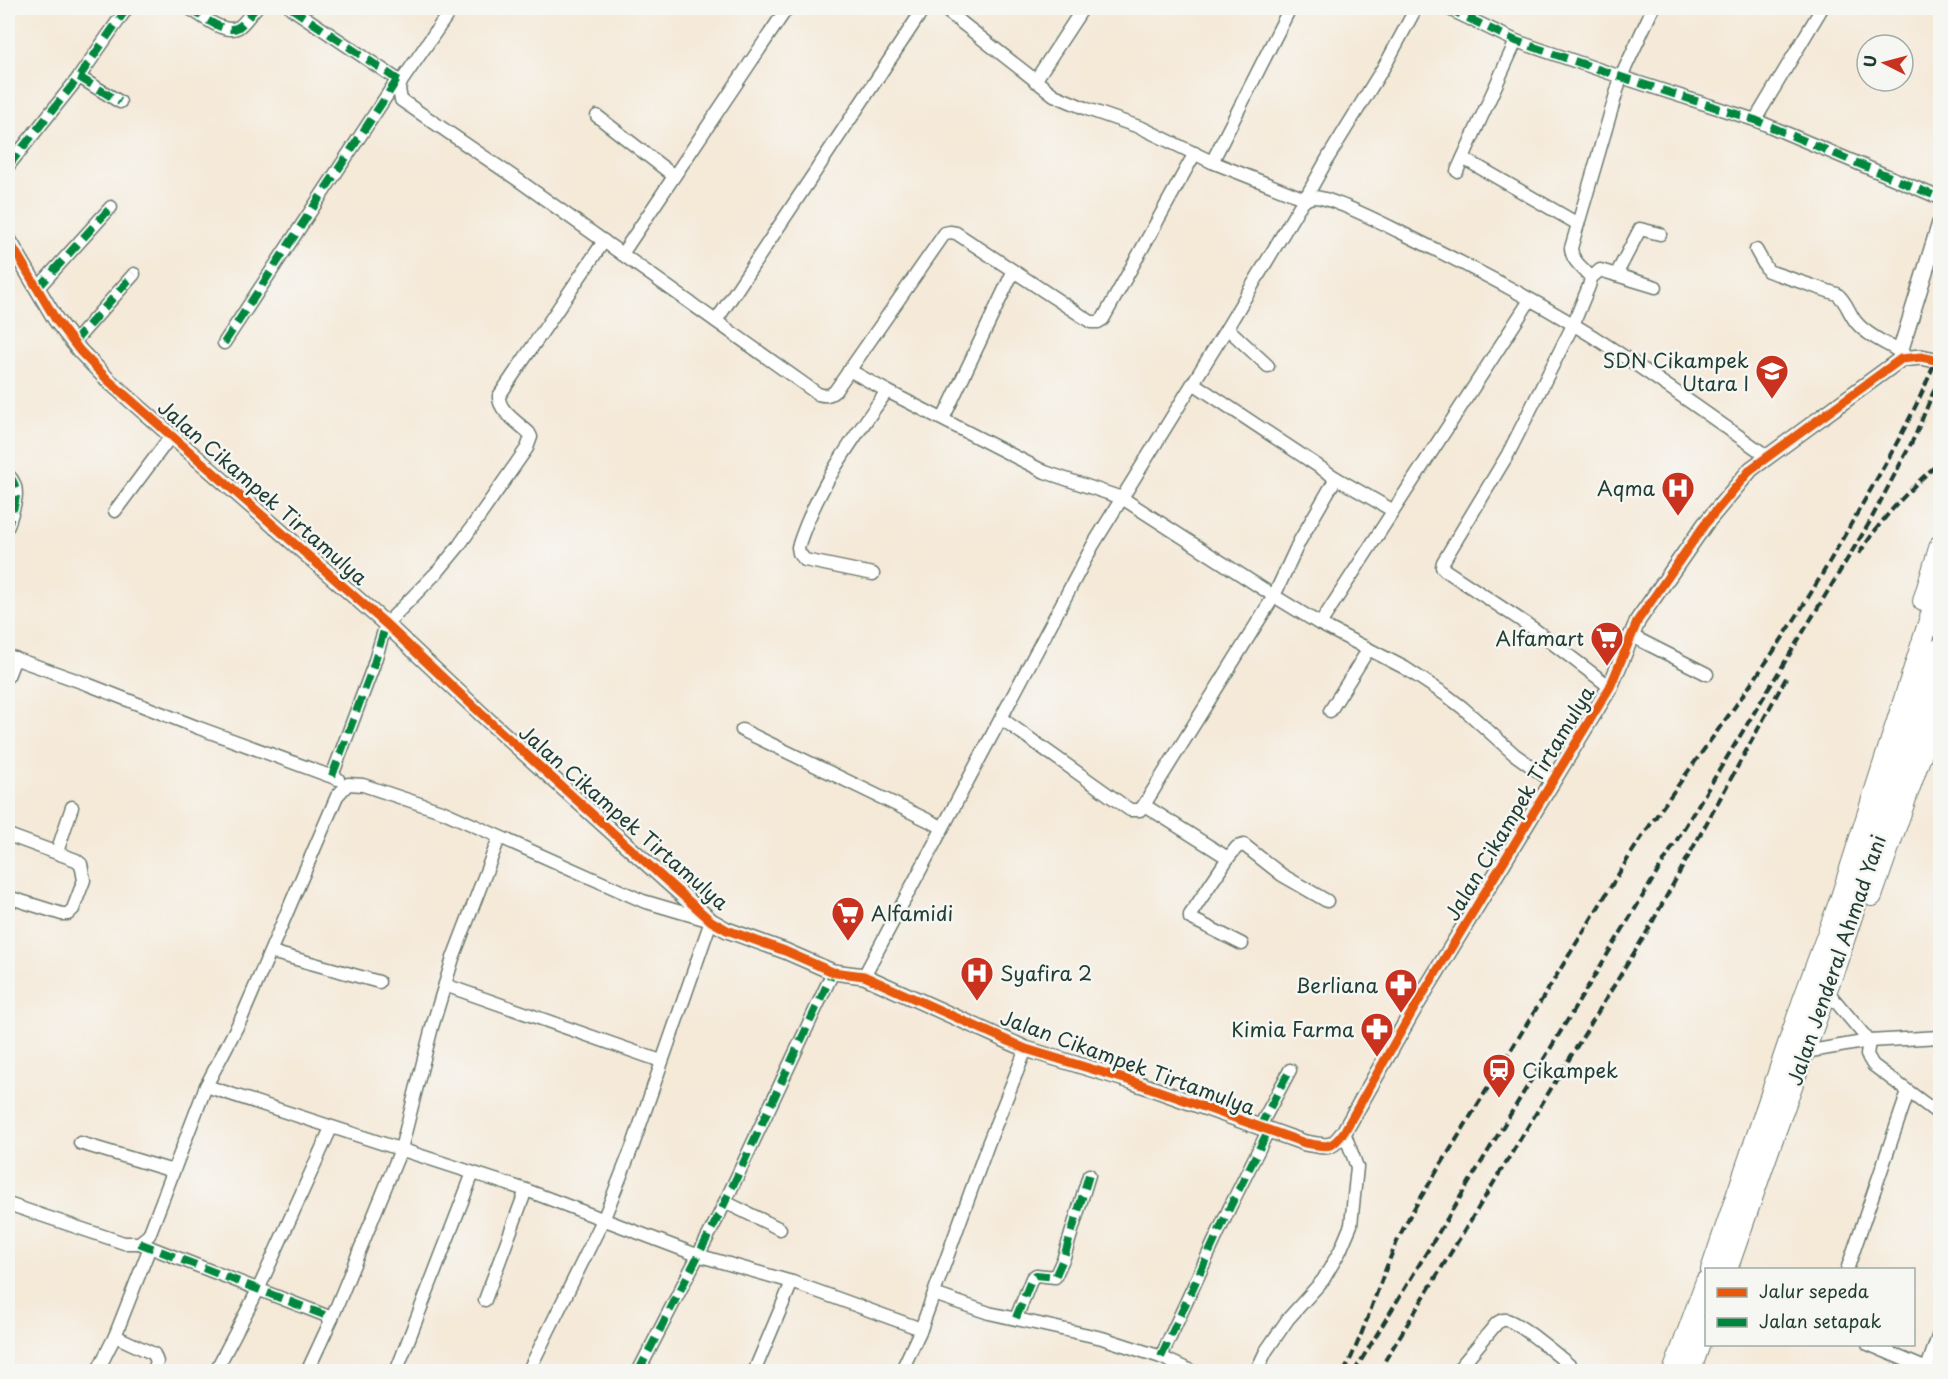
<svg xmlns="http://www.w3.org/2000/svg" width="1948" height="1379" font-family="'Playpen Sans',sans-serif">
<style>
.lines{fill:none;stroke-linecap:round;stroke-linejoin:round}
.minor-casing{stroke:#6a796d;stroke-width:15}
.tertiary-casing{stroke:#6a796d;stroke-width:18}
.trunk-casing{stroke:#6a796d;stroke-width:22}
.minor{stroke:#fff;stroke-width:12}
.tertiary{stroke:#fff;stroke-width:15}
.trunk{stroke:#fff;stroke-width:20}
.rail{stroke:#1f3d34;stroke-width:4;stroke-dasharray:9 4.5;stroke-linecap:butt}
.quiet{stroke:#00873e;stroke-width:8;stroke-dasharray:15 8;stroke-linecap:butt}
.cycleway-casing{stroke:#f6f6f2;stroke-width:13}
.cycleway{stroke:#e8590c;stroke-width:9}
.labels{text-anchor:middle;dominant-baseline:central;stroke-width:5;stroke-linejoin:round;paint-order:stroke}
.poi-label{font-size:20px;fill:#1f3d34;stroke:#f6f6f2;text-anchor:end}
.street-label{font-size:20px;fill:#1f3d34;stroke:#f6f6f2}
</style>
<rect width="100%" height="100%" fill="#f6f6f2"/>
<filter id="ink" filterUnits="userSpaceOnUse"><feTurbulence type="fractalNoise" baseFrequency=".0167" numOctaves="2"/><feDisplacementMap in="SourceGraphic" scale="12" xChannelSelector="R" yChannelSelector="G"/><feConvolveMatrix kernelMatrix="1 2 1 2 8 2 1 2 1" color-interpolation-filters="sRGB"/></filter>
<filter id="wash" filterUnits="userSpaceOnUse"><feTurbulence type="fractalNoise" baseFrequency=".008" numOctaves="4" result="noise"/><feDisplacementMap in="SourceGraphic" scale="24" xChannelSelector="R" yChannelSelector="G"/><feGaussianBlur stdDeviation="1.35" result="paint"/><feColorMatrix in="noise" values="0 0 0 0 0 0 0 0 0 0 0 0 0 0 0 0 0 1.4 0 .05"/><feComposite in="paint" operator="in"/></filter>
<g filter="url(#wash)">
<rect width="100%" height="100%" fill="#f5e9d8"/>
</g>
<g filter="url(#ink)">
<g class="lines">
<g class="minor-casing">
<g id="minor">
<path d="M189 8C201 15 226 37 240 26 246 21 251 13 256 8"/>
<polyline points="291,8 401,82"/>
<path d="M452 8 401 82 399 89 401 100 521 182 818 394C825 396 829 396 835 391L945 233 950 232 956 233 1091 322H1098L1103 319 1195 153"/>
<polyline points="943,8 1054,95 1087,109 1142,128 1212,162 1305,199 1329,156 1388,60 1416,8"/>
<polyline points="1447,8 1516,41 1621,77 1755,120 1940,198"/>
<polyline points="79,77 120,102"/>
<polyline points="1035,81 1083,8"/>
<polyline points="597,116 674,176"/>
<polyline points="1755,120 1822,8"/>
<polyline points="1463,158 1578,224"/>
<polyline points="1212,162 1289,10"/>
<polyline points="8,166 79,77 127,8"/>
<polyline points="1457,171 1516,41"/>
<path d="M1756 250 1768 271 1837 294C1847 302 1848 312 1856 322 1866 335 1886 343 1900 352"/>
<polyline points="622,254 787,8"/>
<polyline points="1616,275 1640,229 1660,234"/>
<polyline points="1591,278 1600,270 1656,287"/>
<polyline points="37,289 111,207"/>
<polyline points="716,321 924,8"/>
<polyline points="1227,328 1268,366"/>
<polyline points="73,343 134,274"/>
<polyline points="224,343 397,80"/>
<polyline points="849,370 887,391 1045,472 1122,498 1274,596 1320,624 1405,668 1446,695 1463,708 1514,754 1553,782"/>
<polyline points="1193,383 1336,478 1392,510"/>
<polyline points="943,419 1013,272"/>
<path d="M8 475C23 489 13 508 8 526"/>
<polyline points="115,511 171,436"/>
<path d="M873 574 805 560 799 553 798 547C817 488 852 440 887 391"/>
<polyline points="1320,624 1530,300"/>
<polyline points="1630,635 1707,674"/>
<polyline points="8,656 87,684 199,728 338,779"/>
<polyline points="8,676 15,658"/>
<path d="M1610 687 1534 629 1445 570 1442 567 1443 562 1508 454 1573 325 1589 286 1591 278C1583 267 1572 262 1571 248L1621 77 1653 8"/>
<polyline points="1330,711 1368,650"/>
<polyline points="1002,719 1130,810 1140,810 1144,805 1274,596 1299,542 1336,478"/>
<polyline points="742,730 942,827"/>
<path d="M332 776 373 667 386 624 440 569 458 547 527 448 531 437 529 433C519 423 498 411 499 396L604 241"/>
<polyline points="1144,805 1228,858 1190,915 1190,918 1242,944"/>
<polyline points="8,835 76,860 81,864 84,880 73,909 68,914 62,914 8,897"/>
<polyline points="57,852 72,807"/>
<polyline points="1228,858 1237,847 1244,845 1282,875 1327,901"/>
<polyline points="271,952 379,982"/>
<path d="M864 976 1093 545 1227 328 1299 207C1303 202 1306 198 1313 197 1329 196 1382 223 1398 231 1471 267 1546 305 1614 350 1666 384 1717 421 1768 457"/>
<polyline points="445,985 661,1061"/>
<polyline points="1827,991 1869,1041 1867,1055 1873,1065 1940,1115"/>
<polyline points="1805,1052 1869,1041 1940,1037"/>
<polyline points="206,1086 526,1190 697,1255 792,1282 921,1329"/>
<polyline points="1259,1128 1290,1070"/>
<polyline points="80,1143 173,1171"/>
<polyline points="725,1202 780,1229"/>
<polyline points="8,1204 124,1243 139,1243 149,1235 206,1086 242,1017 337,796 348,784 363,785 444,812 643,901 711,921 633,1145 604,1218 528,1372"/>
<polyline points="139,1243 332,1318"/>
<polyline points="1847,1270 1908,1092"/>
<polyline points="934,1294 989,1313 1102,1338 1161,1357 1193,1372"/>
<polyline points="485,1300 526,1190"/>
<polyline points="1016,1318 1032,1278 1036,1275 1055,1277 1064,1257 1089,1175"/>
<polyline points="115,1336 154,1354 157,1362 153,1372"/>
<polyline points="1868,1344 1934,1372"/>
<polyline points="1161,1357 1230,1207 1268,1131"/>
<polyline points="1927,1368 1940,1331"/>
<polyline points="97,1372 115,1336 150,1247"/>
<polyline points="215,1372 258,1290 331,1128"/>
<polyline points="307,1372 332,1318 401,1149 432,1027 453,958 499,838"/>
<polyline points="396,1372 473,1173"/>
<polyline points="638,1372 719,1215 833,972"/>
<polyline points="754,1372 792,1282"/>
<polyline points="901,1372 921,1329 988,1144 1026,1049"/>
<polyline points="1256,1372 1266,1351 1288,1319 1323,1280 1340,1251 1351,1225 1357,1167 1344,1132"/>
<path d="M1456 1372 1497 1323C1501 1321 1502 1319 1506 1320 1518 1321 1566 1362 1577 1372"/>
</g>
</g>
<g class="tertiary-casing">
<g id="tertiary">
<path d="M8 239 56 320 80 351 109 381 386 624 489 721 711 921 727 930 785 951 833 972 864 976 1026 1049 1131 1081 1305 1143C1327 1146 1330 1151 1344 1132L1412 1012 1610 687 1638 620 1705 524 1751 469 1901 359 1921 357 1940 361"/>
<polyline points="1901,359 1900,352 1940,223"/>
</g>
</g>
<g class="trunk-casing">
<g id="trunk">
<polyline points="1923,601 1940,545"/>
<polyline points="1872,896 1940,701"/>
<polyline points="1711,1270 1803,1000 1841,897 1940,586"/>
<polyline points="1727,1270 1771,1144 1836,965 1940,648"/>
<polyline points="1673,1372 1706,1281"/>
<polyline points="1690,1372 1706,1327"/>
</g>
</g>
<use href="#minor" class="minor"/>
<use href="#tertiary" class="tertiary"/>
<use href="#trunk" class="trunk"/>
<g class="rail">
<path d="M1859 554C1881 519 1909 489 1940 462"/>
<path d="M1344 1372C1371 1320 1383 1263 1412 1212L1632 852C1682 776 1739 705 1789 628 1815 588 1839 545 1863 503 1892 453 1920 403 1940 349"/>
<polyline points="1354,1372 1868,525 1915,436 1940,376"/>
<polyline points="1378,1372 1648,930 1786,678"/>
</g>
<g class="quiet">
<path d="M189 8C201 15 226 37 240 26 246 21 251 13 256 8"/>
<polyline points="291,8 401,82"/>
<polyline points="1447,8 1516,41 1621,77 1755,120 1940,198"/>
<polyline points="79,77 120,102"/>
<polyline points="8,166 79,77 127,8"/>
<polyline points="37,289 111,207"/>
<polyline points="73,343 134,274"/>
<polyline points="224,343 397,80"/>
<path d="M8 475C23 489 13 508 8 526"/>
<polyline points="332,776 373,667 386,624"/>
<polyline points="1259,1128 1290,1070"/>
<polyline points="139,1243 332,1318"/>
<polyline points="1016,1318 1032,1278 1036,1275 1055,1277 1064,1257 1089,1175"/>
<polyline points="1161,1357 1230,1207 1268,1131"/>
<polyline points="638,1372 719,1215 833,972"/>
</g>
<g class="cycleway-casing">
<path id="cycleway" d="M8 239 56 320 80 351 109 381 386 624 489 721 711 921 727 930 785 951 833 972 864 976 1026 1049 1131 1081 1305 1143C1327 1146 1330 1151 1344 1132L1412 1012 1610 687 1638 620 1705 524 1751 469 1901 359 1921 357 1940 361"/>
</g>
<use href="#cycleway" class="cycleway"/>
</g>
</g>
<defs>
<g id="school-pin" transform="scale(1.725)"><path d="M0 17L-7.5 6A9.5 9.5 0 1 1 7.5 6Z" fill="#c8321e" stroke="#f6f6f2"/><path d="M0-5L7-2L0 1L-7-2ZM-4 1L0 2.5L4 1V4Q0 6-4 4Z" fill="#fff"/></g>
<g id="hospital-pin" transform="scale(1.725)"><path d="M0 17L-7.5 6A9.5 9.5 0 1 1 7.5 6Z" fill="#c8321e" stroke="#f6f6f2"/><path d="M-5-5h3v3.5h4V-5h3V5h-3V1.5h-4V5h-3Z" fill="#fff"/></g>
<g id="supermarket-pin" transform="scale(1.725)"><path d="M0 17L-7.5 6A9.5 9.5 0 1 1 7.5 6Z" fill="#c8321e" stroke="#f6f6f2"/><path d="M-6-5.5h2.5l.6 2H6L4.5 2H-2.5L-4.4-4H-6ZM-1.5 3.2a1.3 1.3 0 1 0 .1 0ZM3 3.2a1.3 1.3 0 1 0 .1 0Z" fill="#fff"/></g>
<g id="pharmacy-pin" transform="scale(1.725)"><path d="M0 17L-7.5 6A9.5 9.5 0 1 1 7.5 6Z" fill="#c8321e" stroke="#f6f6f2"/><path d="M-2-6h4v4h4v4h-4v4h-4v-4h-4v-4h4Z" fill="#fff"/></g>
<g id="station-pin" transform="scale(1.725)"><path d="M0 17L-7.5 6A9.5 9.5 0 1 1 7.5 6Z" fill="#c8321e" stroke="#f6f6f2"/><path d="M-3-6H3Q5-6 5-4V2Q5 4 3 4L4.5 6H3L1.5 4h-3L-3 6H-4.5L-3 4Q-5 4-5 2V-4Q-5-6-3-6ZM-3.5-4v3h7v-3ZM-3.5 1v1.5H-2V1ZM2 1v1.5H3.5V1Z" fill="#fff"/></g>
</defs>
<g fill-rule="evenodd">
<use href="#school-pin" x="1772" y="371"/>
<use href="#hospital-pin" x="1678" y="488"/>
<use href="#supermarket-pin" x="1607" y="638"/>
<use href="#supermarket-pin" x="848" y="913"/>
<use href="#hospital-pin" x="977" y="973"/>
<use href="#pharmacy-pin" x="1401" y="985"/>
<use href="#pharmacy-pin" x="1377" y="1029"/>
<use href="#station-pin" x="1499" y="1070"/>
</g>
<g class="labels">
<g class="poi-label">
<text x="1749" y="360">SDN Cikampek<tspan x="1749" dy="23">Utara I</tspan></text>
<text x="1655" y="488">Aqma</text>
<text x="1584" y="638">Alfamart</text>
<text x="871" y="913" text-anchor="start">Alfamidi</text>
<text x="1000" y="973" text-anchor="start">Syafira 2</text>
<text x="1378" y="985">Berliana</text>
<text x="1354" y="1029">Kimia Farma</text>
<text x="1522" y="1070" text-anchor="start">Cikampek</text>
</g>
<g class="street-label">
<text transform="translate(263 492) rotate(41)">Jalan Cikampek Tirtamulya</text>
<text transform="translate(1519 803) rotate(-59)">Jalan Cikampek Tirtamulya</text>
<text transform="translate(624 817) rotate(41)">Jalan Cikampek Tirtamulya</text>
<text transform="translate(1836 960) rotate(-71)">Jalan Jenderal Ahmad Yani</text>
<text transform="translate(1128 1062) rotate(20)">Jalan Cikampek Tirtamulya</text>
</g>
</g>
<rect width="1948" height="1379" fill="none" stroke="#f6f6f2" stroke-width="30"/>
<rect x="1705" y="1268" width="210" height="78" fill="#f6f6f2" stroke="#a0aca6" stroke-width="1.5"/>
<rect x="1717" y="1288" width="30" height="9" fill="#e8590c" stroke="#a0aca6" stroke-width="1.5"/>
<text x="1759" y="1298" font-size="18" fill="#1f3d34">Jalur sepeda</text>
<rect x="1717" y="1318" width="30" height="9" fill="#00873e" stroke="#a0aca6" stroke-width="1.5"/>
<text x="1759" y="1328" font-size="18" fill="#1f3d34">Jalan setapak</text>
<g transform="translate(1885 63) rotate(276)"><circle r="28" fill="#f6f6f2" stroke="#a0aca6" stroke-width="1.5"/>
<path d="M0-4.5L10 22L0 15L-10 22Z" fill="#c8321e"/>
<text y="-9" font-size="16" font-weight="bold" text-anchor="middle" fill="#1f3d34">U</text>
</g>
</svg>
